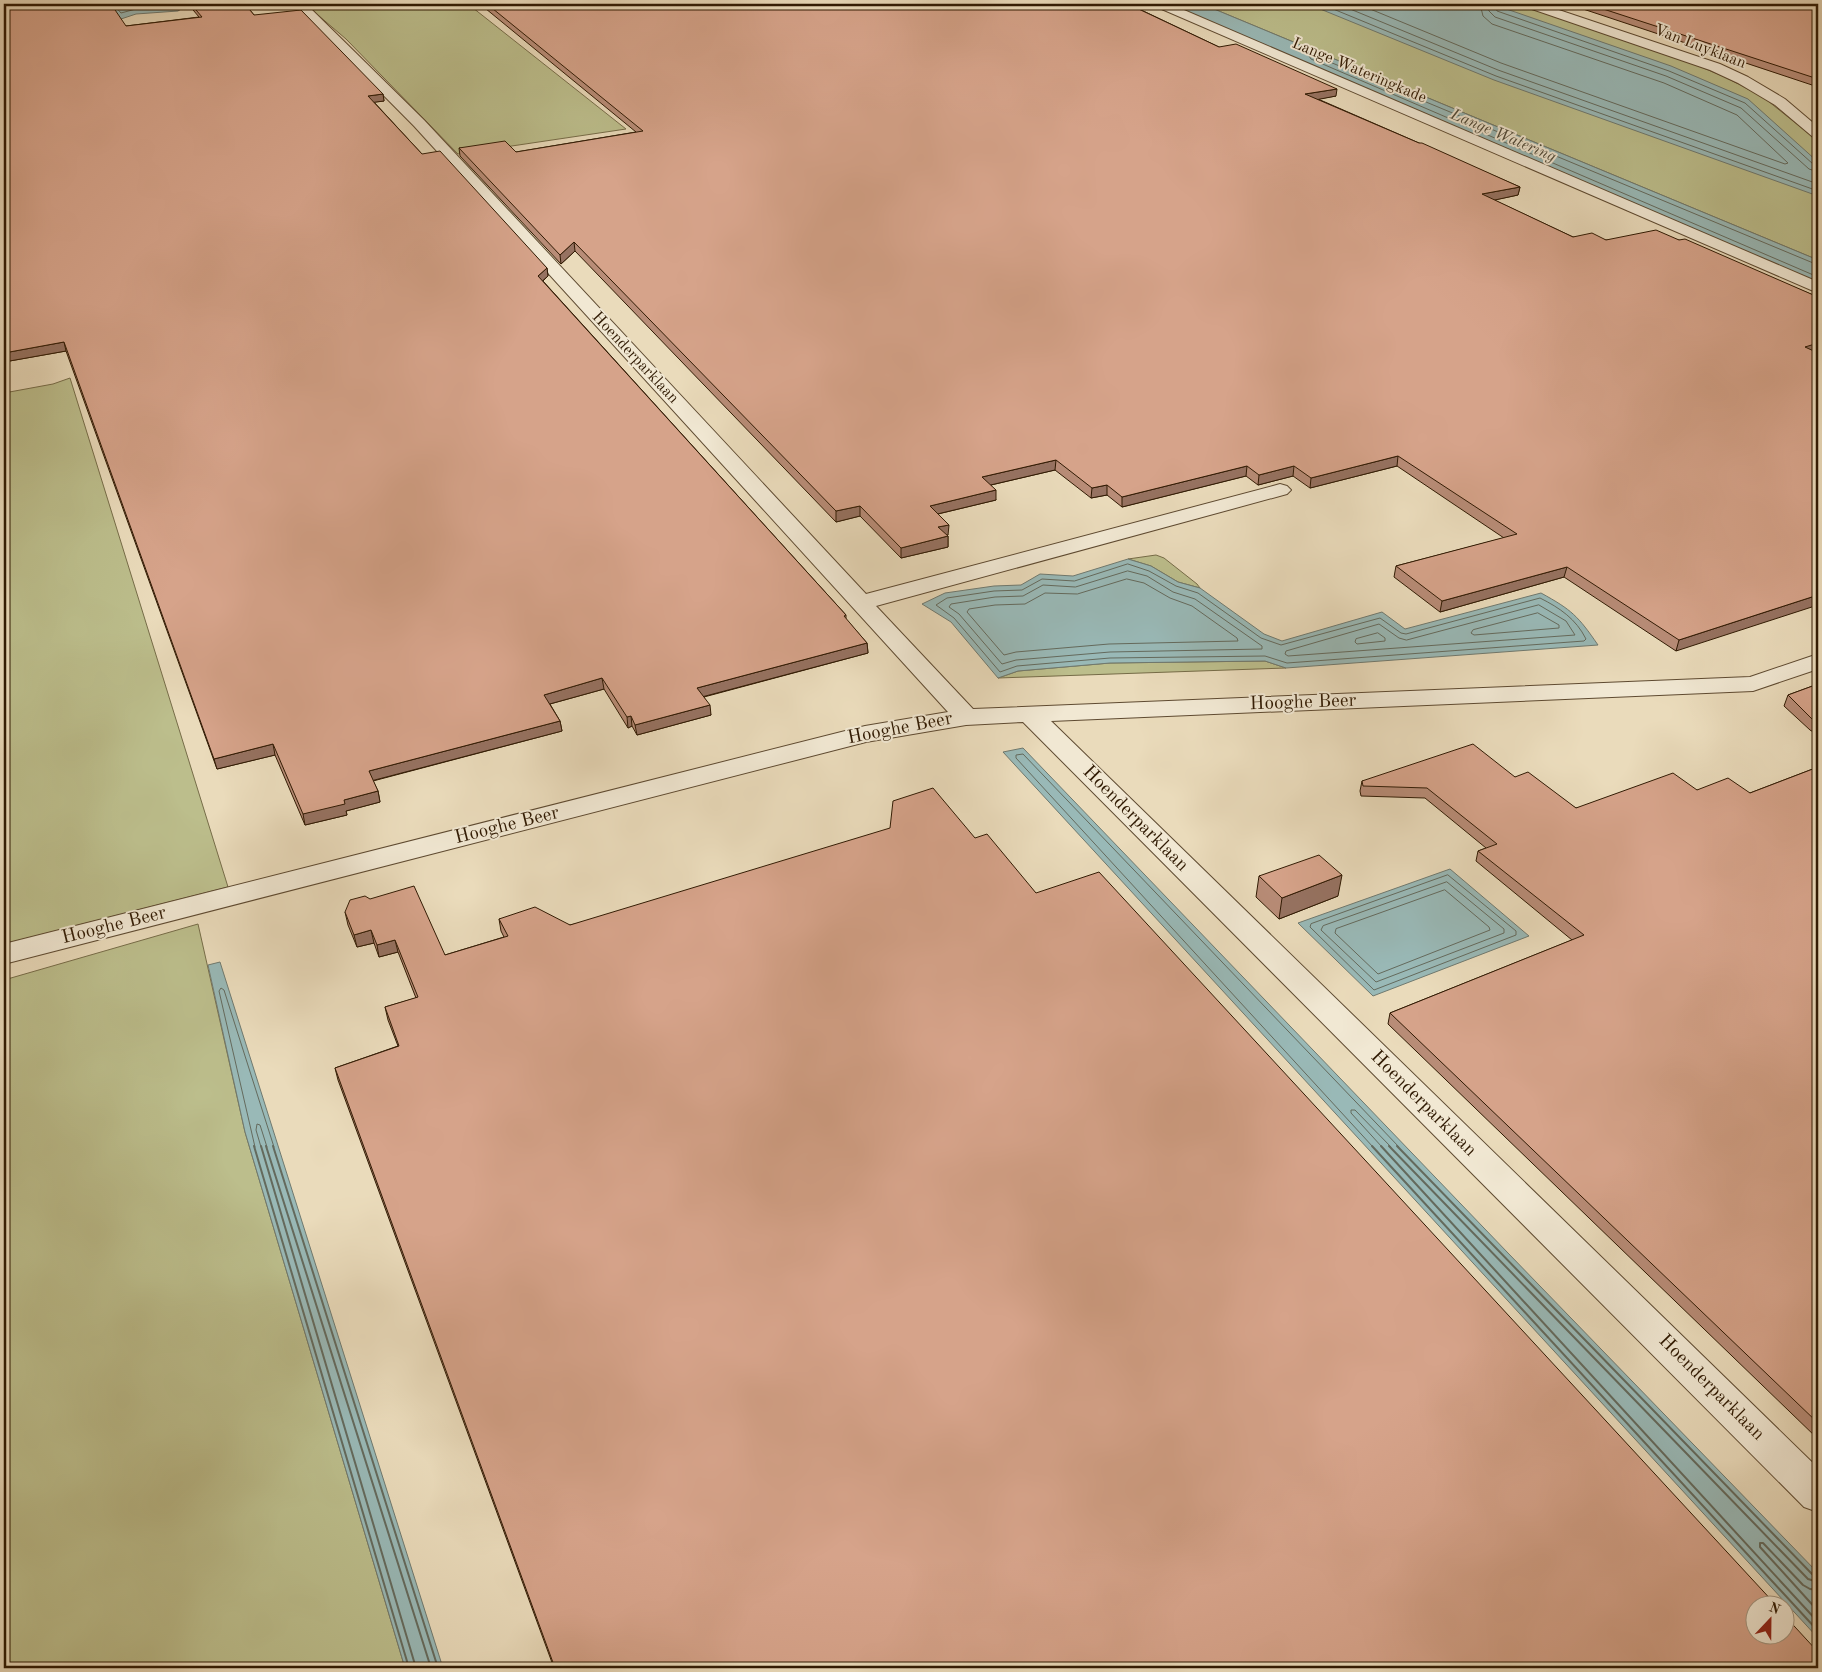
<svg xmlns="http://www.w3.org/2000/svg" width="1822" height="1672" font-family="'Old Standard TT',serif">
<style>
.green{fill:#bcbe8c;stroke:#766c48}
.water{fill:#99b9b7;stroke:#6f796f}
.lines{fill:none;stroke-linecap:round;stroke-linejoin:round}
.shore-far1{stroke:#646a5d;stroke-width:1}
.shore{stroke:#646a5d;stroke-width:2}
.minor-casing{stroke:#5e4a31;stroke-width:2}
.minor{fill:#f1e8d3;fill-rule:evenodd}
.wall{fill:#b88c77;stroke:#301a03}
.shaded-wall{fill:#967261;stroke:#301a03}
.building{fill:#d6a38a;stroke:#301a03}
.labels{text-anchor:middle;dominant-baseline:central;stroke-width:4;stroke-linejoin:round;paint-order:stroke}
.far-street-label{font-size:16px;fill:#301a03;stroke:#f1e8d3}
.far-water-label{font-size:16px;font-style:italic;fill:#504a39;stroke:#f1e8d3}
.street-label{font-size:19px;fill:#301a03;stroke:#f1e8d3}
</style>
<rect width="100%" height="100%" fill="#eadbbb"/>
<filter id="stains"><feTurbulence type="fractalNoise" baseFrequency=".004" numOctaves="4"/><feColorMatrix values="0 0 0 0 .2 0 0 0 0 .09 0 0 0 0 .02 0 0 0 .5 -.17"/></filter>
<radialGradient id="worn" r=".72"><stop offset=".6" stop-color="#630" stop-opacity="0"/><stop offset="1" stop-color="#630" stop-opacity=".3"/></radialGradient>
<g class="green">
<polygon points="315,4 468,4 626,129 458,154 346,39 312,10 311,7"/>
<polygon points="1202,4 1519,4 1687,61 1725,77 1763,97 1818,141 1818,260"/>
<polygon points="70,378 228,887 4,944 4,393 53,384"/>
<polygon points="1156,555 1164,558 1197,584 1200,588 1178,582 1151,566 1128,559"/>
<polygon points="1265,661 1286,668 998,678 1018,671 1110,663"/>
<polygon points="198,924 245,1132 405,1668 4,1668 4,980"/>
</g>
<g class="water">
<polygon points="107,4 189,4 178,11 136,14 118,20"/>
<polygon points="1168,4 1202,4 1818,260 1818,283"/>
<polygon points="1308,4 1492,4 1671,66 1748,99 1818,162 1818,196 1494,80"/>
<path d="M1128 559 1151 566 1178 582 1200 588 1264 634 1282 641 1382 612 1405 629 1541 593C1572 610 1578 616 1598 645L1286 668 1265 661 1110 663 1018 671 998 678 951 622 922 604 945 593 994 586 1021 585 1040 574 1073 576Z"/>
<polygon points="1023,748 1508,1253 1818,1573 1818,1638 1003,752"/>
<polygon points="1450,869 1529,936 1373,996 1298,923"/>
<polygon points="220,962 443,1668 405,1668 245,1132 208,965"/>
</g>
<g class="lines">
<g class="shore-far1">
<polyline points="113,4 121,13 136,9 174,7 178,4"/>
<polyline points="1321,4 1496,76 1818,191"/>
<polyline points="1338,4 1498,70 1818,184"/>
<polyline points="1358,4 1501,63 1785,164 1788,163 1737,115 1664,83 1492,24 1483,16 1480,4"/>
<polyline points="1487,4 1489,11 1495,17 1666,76 1741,108 1809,169 1818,172"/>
<polyline points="1494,4 1497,11 1669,71 1745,103 1813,164 1818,166"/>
<polyline points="1818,265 1313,55 1309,56 1311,59 1818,277"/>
<path d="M1128 564 1149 571 1176 586 1198 593 1261 638 1281 645 1380 618 1401 633 1406 634 1540 598C1560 608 1576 619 1586 639L1584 641 1287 663 1265 656 1110 658 1017 666 1000 672 954 618 936 605 947 598 994 591 1022 590 1042 579 1074 581Z"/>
<polygon points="1128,571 1147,576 1173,592 1195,599 1262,646 1262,649 1110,652 1016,660 1002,664 959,614 949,607 951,604 995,597 1023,596 1043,585 1075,587"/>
<polygon points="1127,579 1144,583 1170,598 1192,606 1237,638 1238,641 1109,644 1016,652 1004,655 967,612 969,609 995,605 1025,604 1045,593 1077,594"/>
<polygon points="1539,605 1566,621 1575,635 1288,656 1285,654 1286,651 1379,624 1399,638 1406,640"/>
<polygon points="1538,613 1559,625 1559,628 1474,635 1471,633 1473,630"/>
<polygon points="1378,633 1385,638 1385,641 1357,644 1355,642 1356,639"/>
<polygon points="1448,875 1516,931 1516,935 1374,990 1310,927 1311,924"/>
<polygon points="1447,882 1504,929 1504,933 1376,982 1321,930 1323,926"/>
<polygon points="1445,890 1489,927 1490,930 1378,974 1335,933 1336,929"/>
<polyline points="255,1147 219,991 221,988 224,990 274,1147"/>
<polyline points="261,1147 256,1130 257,1124 260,1125 267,1147"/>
<polyline points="1373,1147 1016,758 1016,755 1023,754 1399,1147"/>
<polyline points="1382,1147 1351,1113 1351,1110 1355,1110 1391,1147"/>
</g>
<g class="shore">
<polyline points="254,1146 409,1668"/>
<polyline points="261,1146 416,1668"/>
<polyline points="266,1146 431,1668"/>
<polyline points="273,1146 438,1668"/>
<polyline points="1372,1146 1818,1631"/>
<polyline points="1381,1146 1818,1622"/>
<polyline points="1389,1146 1808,1579 1818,1582"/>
<polyline points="1397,1146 1812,1574 1818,1576"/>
<polyline points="1818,1590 1810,1589 1803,1585 1763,1543 1760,1543 1760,1547 1818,1611"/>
</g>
<g class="minor-casing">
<g id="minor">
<polygon points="293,4 306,4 424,120 866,594 1273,486 1280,484 1287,486 1291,490 1287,494 876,606 973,709 1750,677 1818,654 1818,669 1753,691 1051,721 1818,1468 1818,1512 1804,1507 1023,722 966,725 866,742 4,964 4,944 865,726 948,712 414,126"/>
<polygon points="1155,4 1170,4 1818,282 1818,293 1157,7"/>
<polygon points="1524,4 1541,4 1720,64 1748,77 1785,99 1818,127 1818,138 1813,137 1775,105 1738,83 1710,70 1526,7"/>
</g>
</g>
<use href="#minor" class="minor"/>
</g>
<g class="wall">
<polygon points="188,4 245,4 254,15 383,94 384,101 374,102 422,154 547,268 548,276 543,281 846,615 846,619 867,643 868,653 704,697 711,715 637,735 632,726 628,728 604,689 550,704 560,721 562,731 373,781 378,791 380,802 346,811 347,815 305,825 275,755 217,769 66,351 4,362 126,26 199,17"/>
<polygon points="480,4 1147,4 1147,7 1137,8 1219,47 1336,96 1318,99 1520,187 1518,195 1494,200 1573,237 1606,240 1679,240 1818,297 1818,351 1816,352 1676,651 1564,577 1440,612 1394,577 1396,566 1504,538 1397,466 1310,488 1293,476 1258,485 1246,476 1122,507 1107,495 1091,498 1055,470 991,485 996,500 938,514 948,535 947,535 948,536 948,547 901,558 860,516 836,522 575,251 561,264 460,156 459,148 516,152 636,132"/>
<polygon points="1568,4 1800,4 1818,9 1818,87"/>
<polygon points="1818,684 1818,735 1810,730 1784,706 1788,695"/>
<polygon points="1818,767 1818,1439 1388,1024 1390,1013 1572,940 1476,861 1478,851 1486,848 1425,798 1361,796 1360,791 1362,781 1515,777 1576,808 1697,790 1750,793"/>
<polygon points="975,838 1036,893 1818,1668 554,1668 338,1080 335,1068 398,1046 388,1020 385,1007 416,998 398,952 379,957 374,943 357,947 348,925 345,912 445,955 504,937 501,931 499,919 570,925"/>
<polygon points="1259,876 1338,896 1279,919 1256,897"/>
</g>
<g class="shaded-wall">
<polygon points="1127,4 1147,4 1147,7 1126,10"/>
<polygon points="1337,89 1336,96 1305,102 1305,94"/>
<polygon points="383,94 384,101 369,103 368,96"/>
<polygon points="1520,187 1518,195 1481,203 1482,194"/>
<polygon points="574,242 575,251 561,264 560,255"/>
<polygon points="547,268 548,276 539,284 538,276"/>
<polygon points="1817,336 1818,336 1818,351 1802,356 1805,347"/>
<polygon points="64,342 66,351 4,362 4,353"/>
<polygon points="1398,456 1397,466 1310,488 1311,478"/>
<polygon points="1056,460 1055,470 982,487 982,477"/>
<polygon points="1247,466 1246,476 1122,507 1122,497"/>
<polygon points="1294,466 1293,476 1258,485 1259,475"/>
<polygon points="1107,485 1107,495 1091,498 1092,488"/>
<polygon points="996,490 996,500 929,516 930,506"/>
<polygon points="860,506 860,516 836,522 836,511"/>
<polygon points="949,525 948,535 938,537 938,527"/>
<polygon points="948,536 948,547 901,558 901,548"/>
<polygon points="1567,567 1564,577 1440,612 1442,601"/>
<polygon points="1818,595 1818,605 1676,651 1679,640"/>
<polygon points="867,643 868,653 698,698 697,688"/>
<polygon points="602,678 604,689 546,705 544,695"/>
<polygon points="710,705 711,715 637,735 635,725"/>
<polygon points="631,716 632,726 628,728 627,717"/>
<polygon points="560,721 562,731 371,781 369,771"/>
<polygon points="273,744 275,755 217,769 214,759"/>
<polygon points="378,791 380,802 346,811 347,815 305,825 303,814 344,800"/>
<polygon points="1342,875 1338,896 1279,919 1282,898"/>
<polygon points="371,930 374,943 357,947 354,935"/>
<polygon points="395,940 398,952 379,957 377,945"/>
</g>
<g class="building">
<polygon points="4,4 111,4 126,26 202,17 191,4 245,4 254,15 301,10 383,94 368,96 422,154 440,151 547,268 538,276 846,615 844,616 867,643 697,688 710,705 635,725 631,716 627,717 602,678 544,695 560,721 369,771 378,791 344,800 345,804 303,814 273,744 214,759 64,342 4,353"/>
<polygon points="487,4 1128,4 1219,47 1236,44 1337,89 1305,94 1419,143 1422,143 1520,187 1482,194 1573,237 1592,233 1606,240 1656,230 1679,240 1685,239 1818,297 1818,336 1817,336 1818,337 1818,343 1805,347 1818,353 1818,595 1679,640 1567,567 1442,601 1396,566 1517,534 1398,456 1311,478 1294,466 1259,475 1247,466 1122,497 1107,485 1092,488 1056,460 982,477 996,490 930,506 949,525 938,527 948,536 901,548 860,506 836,511 574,242 560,255 459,148 505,141 516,152 643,131"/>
<polygon points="1588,4 1800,4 1818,9 1818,79"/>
<polygon points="1818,684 1818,723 1813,720 1788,695"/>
<polygon points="1473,744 1515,777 1528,772 1576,808 1673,773 1697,790 1728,778 1750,793 1818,767 1818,1423 1390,1013 1584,935 1478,851 1497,844 1427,788 1363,786 1362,781"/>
<polygon points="933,788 975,838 987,834 1036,893 1099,872 1775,1604 1754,1604 1754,1634 1784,1634 1784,1615 1818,1652 1818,1668 555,1668 335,1068 399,1046 385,1007 418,997 395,940 377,945 371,930 354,935 345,912 350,900 365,896 370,899 414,886 445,955 508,936 499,919 535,907 570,925 890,828 893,801"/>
<polygon points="1319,855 1342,875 1282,898 1259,876"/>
</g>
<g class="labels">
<g class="far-street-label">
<text transform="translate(1700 47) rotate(21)">Van Luyklaan</text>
<text transform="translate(1359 71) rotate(23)">Lange Wateringkade</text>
<text transform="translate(635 358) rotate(47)">Hoenderparklaan</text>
</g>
<g class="far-water-label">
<text transform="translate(1503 136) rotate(23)">Lange Watering</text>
</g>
<g class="street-label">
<text transform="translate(1303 703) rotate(-2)">Hooghe Beer</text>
<text transform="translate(900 729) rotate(-11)">Hooghe Beer</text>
<text transform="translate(1135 819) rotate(45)">Hoenderparklaan</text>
<text transform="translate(507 826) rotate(-14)">Hooghe Beer</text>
<text transform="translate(114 926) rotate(-14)">Hooghe Beer</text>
<text transform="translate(1423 1104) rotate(45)">Hoenderparklaan</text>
<text transform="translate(1711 1388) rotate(45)">Hoenderparklaan</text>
</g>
</g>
<rect width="1822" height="1672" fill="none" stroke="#eadbbb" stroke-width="20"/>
<rect x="5" y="5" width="1812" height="1662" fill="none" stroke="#301a03" stroke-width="2.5"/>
<rect x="10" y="10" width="1802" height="1652" fill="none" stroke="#301a03"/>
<g transform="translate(1770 1620) rotate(22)"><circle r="24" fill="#f1e8d3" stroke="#a49680"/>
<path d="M0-4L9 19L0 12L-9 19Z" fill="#8f2418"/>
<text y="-8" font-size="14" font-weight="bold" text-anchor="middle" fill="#301a03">N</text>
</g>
<rect width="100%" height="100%" filter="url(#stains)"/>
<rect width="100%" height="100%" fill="url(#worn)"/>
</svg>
